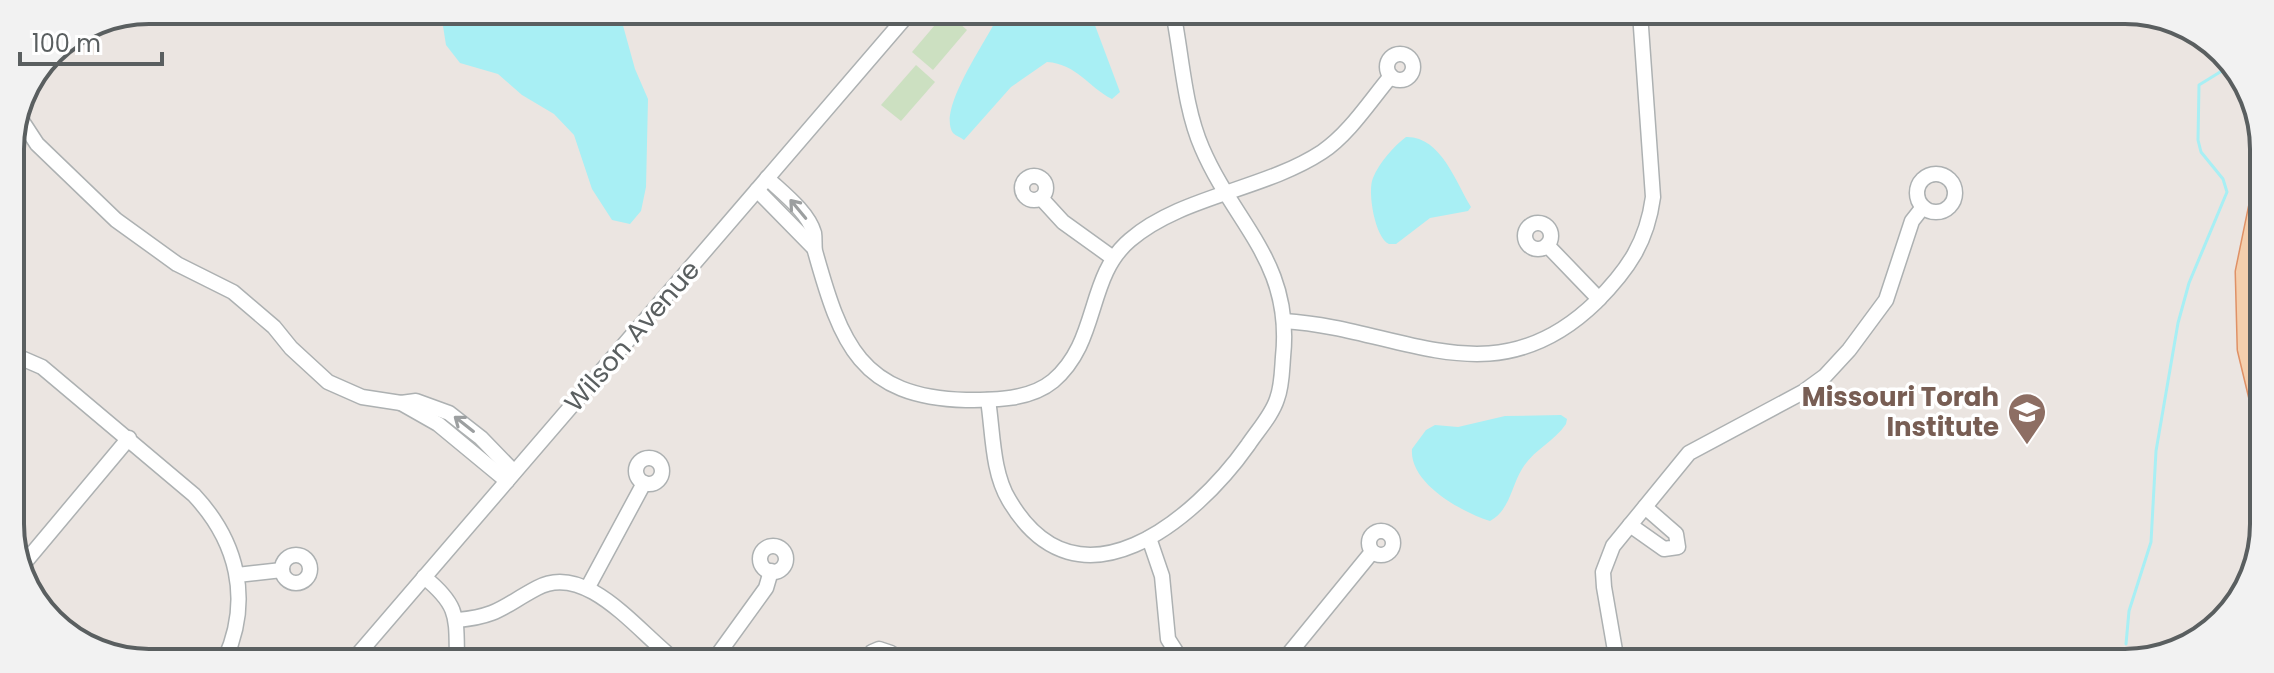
<svg xmlns="http://www.w3.org/2000/svg" width="2274" height="673" font-family="Poppins,sans-serif">
<style>
.green{fill:#cce0c1}
.water{fill:#a8eff4}
.lines{fill:none;stroke-linecap:round;stroke-linejoin:round}
.stream{stroke:#a8eff4;stroke-width:3}
.minor-casing{stroke:#adb1b2;stroke-width:17}
.major-casing{stroke:#df9166;stroke-width:21}
.minor{stroke:#fff;stroke-width:14}
.major{stroke:#f4cfad;stroke-width:18}
.oneway{stroke:#9c9fa0}
.labels{text-anchor:middle;dominant-baseline:central;stroke-width:7;stroke-linejoin:round;paint-order:stroke}
.street-label{font-size:26px;fill:#5a5f60;stroke:#fff}
.education-label{font-size:26px;font-weight:bold;fill:#785e54;stroke:#fff;text-anchor:end}
.rim{fill:none;stroke:#5a5f60;stroke-width:4}
</style>
<rect width="100%" height="100%" fill="#ebe5e1"/>
<g class="green">
<polygon points="946,12 967,30 933,70 912,52"/>
<polygon points="916,65 935,82 901,121 881,105"/>
</g>
<g class="water">
<polygon points="451,11 619,11 635,69 648,99 646,187 641,211 630,224 612,220 592,189 574,135 554,114 522,95 498,74 460,63 446,45 443,26"/>
<path d="M1000 12H1090L1120 92 1112 99C1088 87 1077 64 1047 62L1011 87 964 140C960 137 956 136 953 133 936 109 991 35 1000 12Z"/>
<path d="M1406 137C1441 136 1456 183 1471 207L1468 211 1430 218 1396 244H1389C1375 238 1367 191 1373 178 1379 163 1394 146 1406 137Z"/>
<path d="M1561 415 1567 419 1566 424C1554 442 1533 450 1522 469 1511 487 1510 510 1490 521 1461 512 1409 483 1412 449L1426 430 1435 425 1458 427 1505 416Z"/>
</g>
<g class="lines">
<polyline class="stream" points="2126,644 2129,611 2151,542 2156,451 2178,323 2189,283 2227,192 2223,179 2201,152 2198,140 2199,85 2225,69 2228,56"/>
<g class="minor-casing">
<g id="minor">
<circle cx="1400" cy="67" r="13"/>
<polyline points="20,118 37,144 116,220 177,264 233,292 274,327 291,348 328,382 362,397 401,403 416,401 449,413 481,438 514,472"/>
<circle cx="1936" cy="193" r="19"/>
<circle cx="1034" cy="188" r="12"/>
<path d="M767 178C783 193 808 212 814 233 815 239 814 245 815 251 841 344 860 397 966 400 995 400 1030 400 1053 381 1100 341 1086 277 1130 240 1181 196 1264 190 1322 152 1349 134 1370 101 1391 76"/>
<polyline points="757,190 814,248"/>
<polyline points="1041,198 1063,222 1113,258"/>
<circle cx="1538" cy="236" r="13"/>
<polyline points="1547,245 1599,299"/>
<path d="M1284 321C1401 328 1493 402 1596 302 1628 270 1647 242 1653 197L1640 13"/>
<path d="M12 354 42 367 194 495C237 541 252 599 225 659"/>
<path d="M988 400C993 432 992 472 1009 500 1078 618 1195 520 1248 445 1258 430 1272 415 1277 399 1282 386 1282 370 1283 357 1293 262 1235 225 1202 148 1184 107 1182 56 1173 12"/>
<polyline points="401,403 438,424 507,481"/>
<circle cx="649" cy="471" r="13"/>
<polyline points="1630,525 1664,549 1678,547 1676,534 1645,507"/>
<circle cx="1381" cy="543" r="12"/>
<polyline points="1149,538 1162,576 1168,639 1182,661"/>
<circle cx="773" cy="559" r="13"/>
<circle cx="296" cy="569" r="14"/>
<polyline points="21,567 129,438"/>
<polyline points="237,575 282,570"/>
<path d="M424 577C460 606 456 618 457 659"/>
<polyline points="588,587 644,483"/>
<path d="M458 620C499 616 503 606 537 588 586 561 638 632 675 660"/>
<polyline points="354,659 910,12"/>
<polyline points="714,660 766,588 771,571"/>
<polyline points="868,660 872,652 879,649 891,653 894,660"/>
<polyline points="1283,661 1372,552"/>
<polyline points="1617,662 1604,587 1603,572 1613,546 1689,453 1803,392 1825,376 1849,350 1886,300 1912,221 1923,207"/>
</g>
</g>
<g class="major-casing">
<g id="major">
<polyline points="2260,403 2247,349 2245,272 2261,194"/>
<polyline points="2260,429 2260,409"/>
</g>
</g>
<use href="#minor" class="minor"/>
<use href="#major" class="major"/>
</g>
<defs><path id="oneway-shaft" d="M-6 0H5M1.5-3L5.5 0L1.5 3" fill="none" stroke-width="1.6" stroke-linecap="round" stroke-linejoin="round" transform="scale(2)"/></defs>
<g class="oneway">
<use href="#oneway-shaft" transform="translate(798 209) rotate(-130)"/>
<use href="#oneway-shaft" transform="translate(464 424) rotate(-142)"/>
</g>
<defs>
<g id="school-pin" transform="scale(2)"><path d="M0 17L-7.5 6A9.5 9.5 0 1 1 7.5 6Z" fill="#8d6e63" stroke="#fff"/><path d="M0-5L7-2L0 1L-7-2ZM-4 1L0 2.5L4 1V4Q0 6-4 4Z" fill="#fff"/></g>
</defs>
<g fill-rule="evenodd">
<use href="#school-pin" x="2027" y="412"/>
</g>
<g class="labels">
<g class="street-label">
<text transform="translate(632 336) rotate(-49)">Wilson Avenue</text>
</g>
<g class="education-label">
<text x="1999" y="397">Missouri Torah<tspan x="1999" dy="30">Institute</tspan></text>
</g>
</g>
<path d="M0 0H2274V673H0ZM149 24H2125A125 125 0 0 1 2250 149V524A125 125 0 0 1 2125 649H149A125 125 0 0 1 24 524V149A125 125 0 0 1 149 24Z" fill="#f2f2f2" fill-rule="evenodd"/>
<path class="rim" d="M149 24H2125A125 125 0 0 1 2250 149V524A125 125 0 0 1 2125 649H149A125 125 0 0 1 24 524V149A125 125 0 0 1 149 24Z"/>
<path d="M20 52v12h142v-12" fill="none" stroke="#5a5f60" stroke-width="4"/>
<text x="32" y="52" font-size="24" fill="#5a5f60" stroke="#ffffff" stroke-width="6" paint-order="stroke">100 m</text>
</svg>
